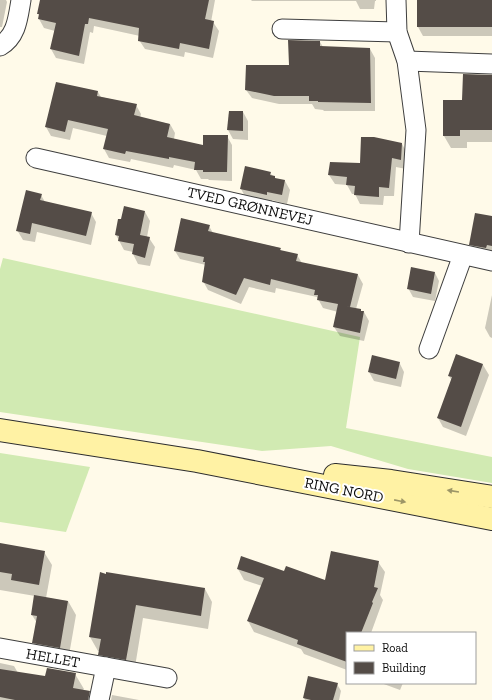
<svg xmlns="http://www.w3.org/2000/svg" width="492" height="700" font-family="'Zilla Slab',serif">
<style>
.grass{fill:#d1eab2}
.shadow{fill:#0003}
.building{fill:#544c47}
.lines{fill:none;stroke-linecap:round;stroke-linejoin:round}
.street-casing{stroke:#3e3e3e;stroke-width:21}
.secondary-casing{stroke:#2d2d2d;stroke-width:24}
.street{stroke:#fff;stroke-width:19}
.secondary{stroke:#fff2a4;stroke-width:22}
.oneway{fill:#9d9667}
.labels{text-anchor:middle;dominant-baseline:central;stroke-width:4;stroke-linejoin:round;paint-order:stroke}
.street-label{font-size:15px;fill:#0b0b0b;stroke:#fff}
</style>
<rect width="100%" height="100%" fill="#fffae9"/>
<g class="grass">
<polygon points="3,258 360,337 346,428 492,457 492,483 408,469 331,446 262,451 0,412 0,269"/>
<polygon points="0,453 90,467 66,532 0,522"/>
</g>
<g class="shadow">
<polygon points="0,0 6,0 7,2 2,27 0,27"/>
<polygon points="41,0 215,0 211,22 213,22 219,31 213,58 185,52 184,57 145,49 139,40 140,36 94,26 93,33 90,32 84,64 56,58 51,49 55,31 44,28 39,19 40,16 38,14"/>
<polygon points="251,0 376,0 376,1 375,1 374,9 360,9 356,1 252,1"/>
<polygon points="418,0 492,0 492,36 423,36 418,27"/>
<polygon points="320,42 323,47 370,49 375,58 375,111 324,111 323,110 315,109 312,104 279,104 252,98 246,90 290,66"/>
<polygon points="492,76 492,142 467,142 467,148 451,148 444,136 463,101"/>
<polygon points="98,92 101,97 136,105 141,114 140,118 170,124 175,133 174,139 204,146 227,136 232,145 232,181 209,180 208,179 201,179 196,170 174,165 173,168 131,159 130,162 109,158 104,149 107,136 73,128 70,140 51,136 46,127"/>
<polygon points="229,112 243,112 248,121 248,140 233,139 228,130"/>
<polygon points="402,144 407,153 406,169 396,167 394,196 384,196 383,205 360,204 355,194 352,194 347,185 335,184 329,175 331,163 361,164"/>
<polygon points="270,173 276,179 285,181 290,190 287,204 272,200 272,204 246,198 241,189"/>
<polygon points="41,195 45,202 91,213 96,222 91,245 37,232 35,242 23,240 17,230"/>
<polygon points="145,212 150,221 147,237 149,238 155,247 150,266 138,264 133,254 133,252 124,250 116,235 122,220"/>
<polygon points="492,217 492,260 477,257 470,244"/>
<polygon points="209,226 213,233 280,248 281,251 297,255 302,263 358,275 363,284 356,309 364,312 369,321 364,341 340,336 334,327 338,312 323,308 317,297 276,288 275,293 249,287 241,304 208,290 203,281 206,265 180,259 175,251"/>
<polygon points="435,273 439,281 435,301 413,297 408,288"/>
<polygon points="492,295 492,338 490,337 485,328"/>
<polygon points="456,355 483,365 489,375 466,436 443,427 438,418 452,381 449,376"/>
<polygon points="399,362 404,372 401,387 374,381 369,372"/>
<polygon points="0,544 44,552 52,565 46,598 68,601 76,615 68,661 41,656 33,642 37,623 32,615 35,596 0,590"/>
<polygon points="378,562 385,572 380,595 383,600 371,633 347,633 347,670 304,654 301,649 254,632 248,621 262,586 244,580 238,569 285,572 326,581"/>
<polygon points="101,574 205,589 212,602 208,629 143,618 134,673 107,668 99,654 100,651 98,651 90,637"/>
<polygon points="0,663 14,666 18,673 46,678 75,674 84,689 83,690 89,691 94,700 0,700"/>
<polygon points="381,683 403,683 400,690"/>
<polygon points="337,684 341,691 339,700 305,700 304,698"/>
<polygon points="112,695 139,700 111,700"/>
</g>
<g class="building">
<polygon points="40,0 209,0 205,19 214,21 209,49 180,43 179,49 138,41 139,28 89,18 88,24 85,24 79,56 50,49 56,23 38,19 39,14 37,14"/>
<rect x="417" y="0" width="75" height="27"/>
<polygon points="288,40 320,41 320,46 370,48 371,103 318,102 318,101 309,101 309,96 274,96 245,90 246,65 289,65"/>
<polygon points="463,74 492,75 492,130 460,130 460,136 443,136 443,100 462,100"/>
<polygon points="56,82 98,91 97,96 137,104 134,115 170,124 167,137 203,145 203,135 228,135 227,172 203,172 203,170 194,170 195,162 169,157 169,159 126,151 125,154 103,149 108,129 68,120 65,132 45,127"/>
<polygon points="229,111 243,111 243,131 227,130"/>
<polygon points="361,137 374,137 402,143 401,160 392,158 389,188 379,187 379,197 354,195 355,186 346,185 347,177 328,175 330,162 360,163"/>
<polygon points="245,166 271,172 270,175 275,176 275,178 285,180 282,195 267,192 267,195 240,189"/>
<polygon points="26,190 42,194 40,200 92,212 86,236 32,223 30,234 16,231"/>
<polygon points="124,206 145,211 140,235 150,237 145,258 132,254 134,244 118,241 119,236 115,235 118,219 121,219"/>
<polygon points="475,213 492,216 492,246 487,245 486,248 469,245"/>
<polygon points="181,218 210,225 208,231 281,248 280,250 298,254 296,261 358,274 350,307 344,306 361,309 361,311 364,311 360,333 333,327 338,304 317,300 318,295 314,295 315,290 271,279 270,285 244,278 236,295 202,282 205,262 203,262 204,257 174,251"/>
<polygon points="411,267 435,272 431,294 407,289"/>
<polygon points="456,354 483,364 461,427 437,418 452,377 448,376"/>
<polygon points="372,355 400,362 396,379 368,372"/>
<polygon points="0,543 45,551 39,585 11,580 12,574 0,572"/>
<polygon points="331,551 379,561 374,587 378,588 372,602 373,603 361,633 347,633 347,662 297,644 298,640 247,621 264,578 237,569 241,556 284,571 286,566 325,580"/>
<polygon points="100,572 106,574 106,572 205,588 201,616 136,605 126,660 98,655 101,639 89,637"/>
<polygon points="34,595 68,601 60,648 32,643 37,616 31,615"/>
<polygon points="47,668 76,673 73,688 90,691 88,700 15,700 0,697 0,669 45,676"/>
<polygon points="308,676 338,683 333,700 311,700 303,698"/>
</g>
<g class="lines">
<g class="street-casing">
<g id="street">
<polyline points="396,0 397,32 407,61 416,130 409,243"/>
<polyline points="282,29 397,32"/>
<path d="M0 46C17 36 18 17 21 0"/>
<polyline points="407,61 492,64"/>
<polyline points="36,158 492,261"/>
<polyline points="429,349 463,255"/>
<polyline points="0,648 167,678"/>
<polyline points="99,700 106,667"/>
</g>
</g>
<g class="secondary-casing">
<g id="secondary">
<polyline points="0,430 197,461 492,519"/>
<polyline points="335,475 391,481 492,497"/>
</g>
</g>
<use href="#street" class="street"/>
<use href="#secondary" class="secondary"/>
</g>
<defs><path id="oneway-solid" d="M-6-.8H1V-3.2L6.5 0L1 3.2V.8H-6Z"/></defs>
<g class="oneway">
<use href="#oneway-solid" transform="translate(453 491) rotate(-171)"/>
<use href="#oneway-solid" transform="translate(400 501) rotate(11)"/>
</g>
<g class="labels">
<g class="street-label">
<text transform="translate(250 206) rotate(13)">TVED GRØNNEVEJ</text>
<text transform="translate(344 490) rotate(11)">RING NORD</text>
<text transform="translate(53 658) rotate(10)">HELLET</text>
</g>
</g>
<rect x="346" y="632" width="130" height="52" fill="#ffffff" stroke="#9d9d9d"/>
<rect x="354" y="645" width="20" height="6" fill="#fff2a4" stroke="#9d9d9d"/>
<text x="382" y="652" font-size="12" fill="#0b0b0b">Road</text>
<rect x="354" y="662" width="20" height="12" fill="#544c47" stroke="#9d9d9d"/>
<text x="382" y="672" font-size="12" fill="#0b0b0b">Building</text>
</svg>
